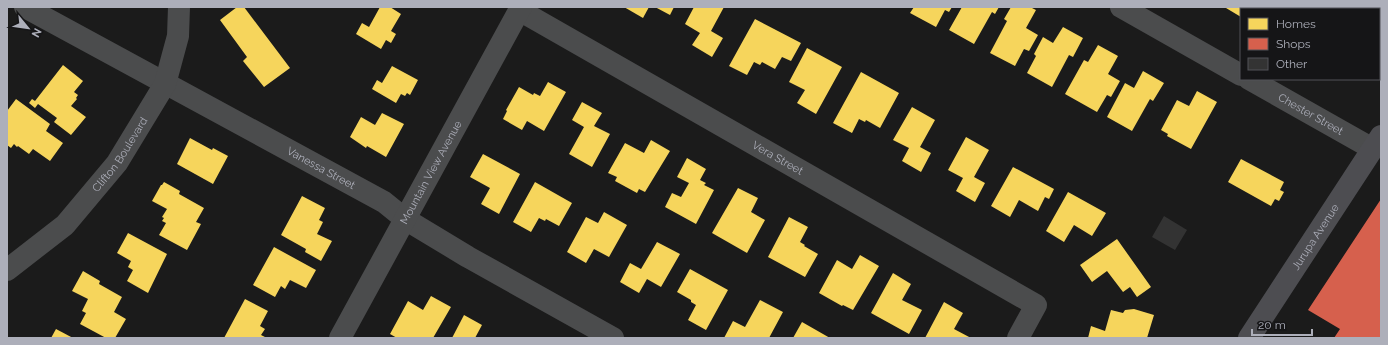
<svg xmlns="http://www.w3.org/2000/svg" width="1388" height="345" font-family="Raleway,sans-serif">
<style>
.homes{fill:#f6d55c}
.shops{fill:#d6604d}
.building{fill:#333}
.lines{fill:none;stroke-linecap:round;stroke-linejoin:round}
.minor{stroke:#4b4c4d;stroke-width:22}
.primary{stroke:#4d4d51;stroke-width:22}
.labels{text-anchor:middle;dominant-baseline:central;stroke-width:4;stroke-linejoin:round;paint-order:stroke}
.street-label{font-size:11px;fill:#adafba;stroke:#151517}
</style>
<rect width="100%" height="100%" fill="#1b1b1b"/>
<g class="homes">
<polygon points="237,7 244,7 290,68 264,87 243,61 247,57 220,20"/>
<polygon points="380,7 390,7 401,14 391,31 396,34 391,43 386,40 381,49 356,34 362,23 369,27"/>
<polygon points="624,7 649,7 643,18"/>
<polygon points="655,7 674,7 670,15"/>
<polygon points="694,7 724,7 711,31 723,38 712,57 692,45 700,33 685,24"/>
<polygon points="914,7 952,7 949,12 945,10 936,27 910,13"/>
<polygon points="962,7 999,7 995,14 992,12 974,44 949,30"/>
<polygon points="1011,7 1030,7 1036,10 1026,28 1038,35 1029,51 1024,49 1015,66 990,53 1007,21 1004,19"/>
<polygon points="1227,7 1254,7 1253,9 1241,9 1241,17 1226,8"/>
<polygon points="755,19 801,43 791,61 782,57 775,69 762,62 760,65 754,62 747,75 729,66"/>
<polygon points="1063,27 1083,38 1073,57 1069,55 1052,87 1027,73 1036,56 1034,54 1043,37 1053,43"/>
<polygon points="1098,45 1118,56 1108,74 1120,81 1111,97 1107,95 1097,112 1065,94 1084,60 1088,62"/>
<polygon points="807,48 842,67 816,114 797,103 805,90 789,82"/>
<polygon points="63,65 83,81 74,92 78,95 76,98 77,99 71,106 86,117 71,135 54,122 57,118 38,104 35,108 29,103 32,99 35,101"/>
<polygon points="392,66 418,80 410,95 407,93 405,96 401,94 396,103 372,89 377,80 382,83"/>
<polygon points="1143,71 1164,83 1153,101 1150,99 1132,131 1107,117 1125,83 1134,88"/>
<polygon points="861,72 899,93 880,128 866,120 865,122 859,119 852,133 833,123"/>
<polygon points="548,82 566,92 544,131 527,121 522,130 503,119 507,111 506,110 519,87 533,95 534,93 540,96"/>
<polygon points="1197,91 1217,102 1191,149 1167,136 1168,134 1161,130 1177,100 1189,106"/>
<polygon points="16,99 50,124 46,131 63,143 50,161 33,149 29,154 18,146 17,147 14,144 11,148 7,145 7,111"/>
<polygon points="582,102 602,113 594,126 610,134 592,167 569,154 584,127 572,120"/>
<polygon points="912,107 935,120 920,147 931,153 921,172 902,161 909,148 893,140"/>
<polygon points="382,113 404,124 386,157 367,146 366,148 350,137 361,117 375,125"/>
<polygon points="966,137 989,150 974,177 985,183 975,202 956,191 963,178 948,170"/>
<polygon points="190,138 212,150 213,148 228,156 213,184 177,164"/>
<polygon points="651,140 670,151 645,192 639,189 637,193 615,181 617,177 608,173 625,143 644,153"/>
<polygon points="483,154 520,174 499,214 481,204 490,188 470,177"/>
<polygon points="687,158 706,169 700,180 706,183 704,185 714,190 696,224 665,207 672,193 681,197 689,183 677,177"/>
<polygon points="1241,159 1284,182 1280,190 1284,192 1279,201 1275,199 1271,206 1228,182"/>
<polygon points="1013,167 1054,189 1049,199 1045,197 1038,211 1019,200 1010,217 991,206"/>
<polygon points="164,182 180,191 179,194 204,208 196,222 201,224 187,250 159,235 166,223 162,221 164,218 162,217 167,209 152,201 161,185 162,185"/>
<polygon points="535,182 572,203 559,226 546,219 545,221 539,218 531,232 513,222"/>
<polygon points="738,188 758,198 751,212 765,220 747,253 712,233"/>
<polygon points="1068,192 1106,213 1092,236 1074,225 1064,242 1046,231"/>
<polygon points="302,196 325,208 319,220 323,222 317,234 332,241 321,261 305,252 306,249 281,235"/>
<polygon points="604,212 627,225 609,257 594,249 586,263 567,252 586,217 598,223"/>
<polygon points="789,217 808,227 800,242 805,245 804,246 818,254 805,277 768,257"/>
<polygon points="128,233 167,254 148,293 127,281 133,270 128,267 131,261 117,253"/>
<polygon points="1117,239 1151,287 1137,297 1130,287 1123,292 1107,271 1092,282 1080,265"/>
<polygon points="657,242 680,254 661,287 647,279 639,293 620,282 630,263 641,269"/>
<polygon points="274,247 316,270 306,288 290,280 285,289 281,286 275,297 253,285"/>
<polygon points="860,255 879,266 853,310 843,305 842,306 819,293 837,260 852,269"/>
<polygon points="690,269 728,290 706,330 688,320 696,305 691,302 691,300 677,292"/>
<polygon points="83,271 100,281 99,284 122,297 114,312 126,319 115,338 106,338 80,324 86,313 82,311 88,299 72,291"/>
<polygon points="893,273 911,284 902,300 922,310 909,334 871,313"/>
<polygon points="431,296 451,307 433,338 397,338 390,334 408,301 423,310"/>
<polygon points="245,299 268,311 260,326 265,329 261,335 267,338 224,338"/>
<polygon points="760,300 783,312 769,338 724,338 733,321 745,327"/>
<polygon points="944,302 963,313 954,329 971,338 925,338"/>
<polygon points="1134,309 1154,315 1147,338 1088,338 1091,326 1105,331 1111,310 1123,313 1125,310"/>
<polygon points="464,315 482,325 475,338 452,338"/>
<polygon points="802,322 830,338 793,338"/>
<polygon points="56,329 73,338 51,338"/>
</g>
<polygon class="shops" points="1381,199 1381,338 1334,338 1340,329 1308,310"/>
<polygon class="building" points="1164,216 1187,230 1175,250 1152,237"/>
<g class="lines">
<g class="minor">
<path id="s1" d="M25 7 384 202 405 219 468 257 613 338"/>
<polyline points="1121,7 1241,75"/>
<path id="s2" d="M519 10 1036 305 1018 338"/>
<path id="s3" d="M1249 79 1373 149"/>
<path id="s4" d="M7 270 65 225 117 163 165 84 178 36 179 7"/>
<path id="s5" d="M340 338 521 7"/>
</g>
<path class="primary" id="s6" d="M1249 338 1381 136"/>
</g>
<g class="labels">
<g class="street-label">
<text stroke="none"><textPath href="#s3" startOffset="71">Chester Street</textPath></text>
<text stroke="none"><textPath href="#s4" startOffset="163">Clifton Boulevard</textPath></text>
<text stroke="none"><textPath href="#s2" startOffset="298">Vera Street</textPath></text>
<text stroke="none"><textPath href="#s1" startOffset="337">Vanessa Street</textPath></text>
<text stroke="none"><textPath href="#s5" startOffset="189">Mountain View Avenue</textPath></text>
<text stroke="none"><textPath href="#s6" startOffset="121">Jurupa Avenue</textPath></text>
</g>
</g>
<rect width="1388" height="345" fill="none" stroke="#adafba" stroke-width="16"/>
<rect x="1240" y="8" width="140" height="72" fill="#151517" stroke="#525358"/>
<rect x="1248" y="18" width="20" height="12" fill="#f6d55c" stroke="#525358"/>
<text x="1276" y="28" font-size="12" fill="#adafba">Homes</text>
<rect x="1248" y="38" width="20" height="12" fill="#d6604d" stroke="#525358"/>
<text x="1276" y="48" font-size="12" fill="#adafba">Shops</text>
<rect x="1248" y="58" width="20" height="12" fill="#333333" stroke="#525358"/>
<text x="1276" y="68" font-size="12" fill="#adafba">Other</text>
<g transform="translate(28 28) rotate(119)" stroke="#151517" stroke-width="3" paint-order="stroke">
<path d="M0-3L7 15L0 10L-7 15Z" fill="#adafba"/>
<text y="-6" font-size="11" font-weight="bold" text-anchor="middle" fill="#adafba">N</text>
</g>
<path d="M1252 329v6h60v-6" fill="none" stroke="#adafba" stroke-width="2"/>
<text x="1258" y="329" font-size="12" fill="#adafba" stroke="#151517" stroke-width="3" paint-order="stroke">20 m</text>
</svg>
